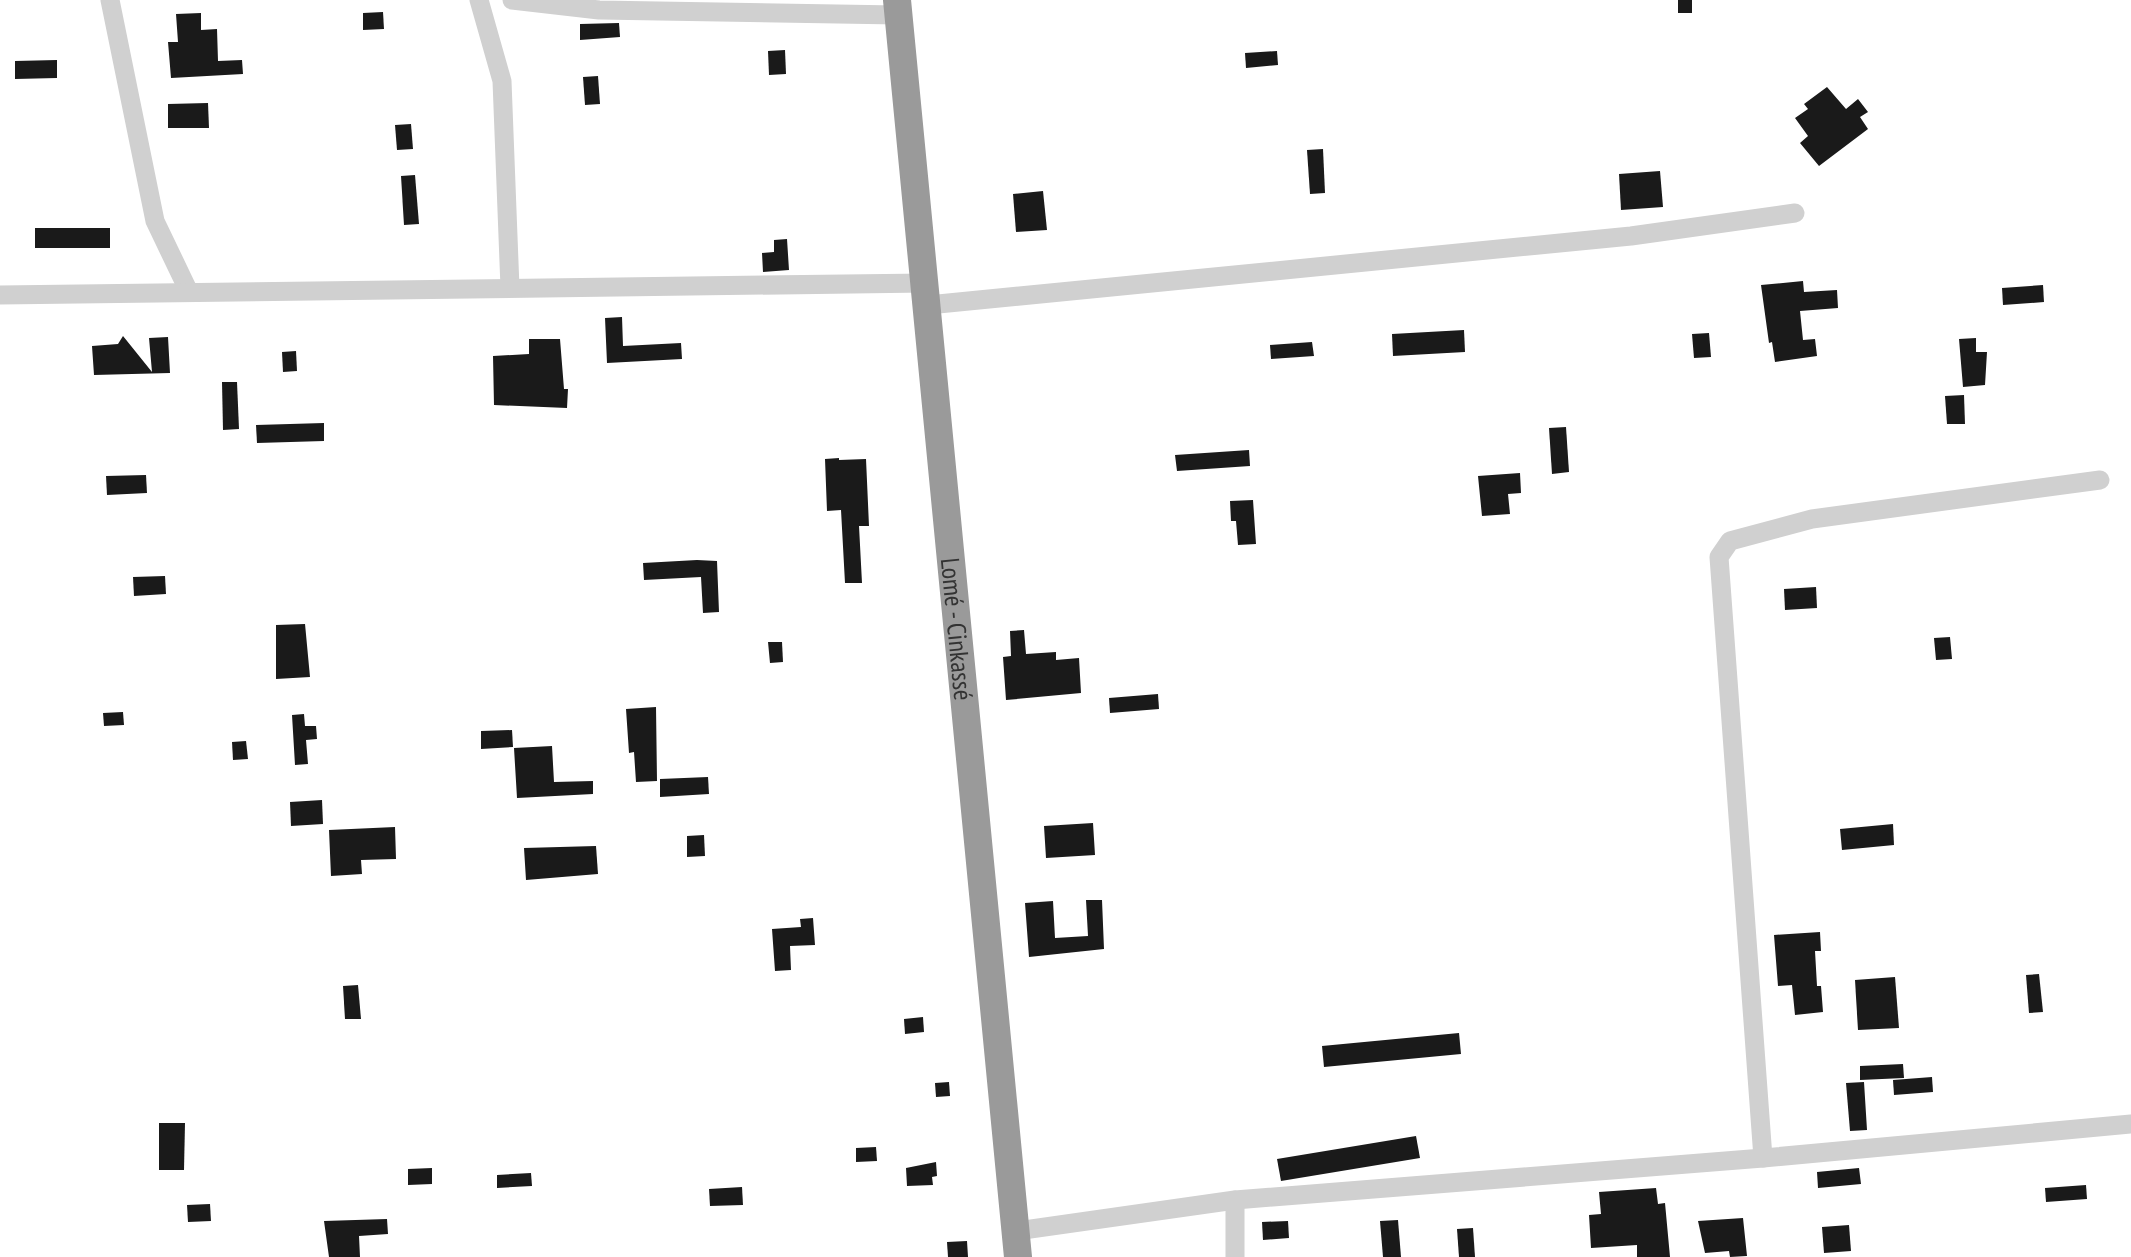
<svg xmlns="http://www.w3.org/2000/svg" width="2131" height="1257" font-family="'PT Sans Narrow',sans-serif">
<style>
.building{fill:#1a1a1a}
.lines{fill:none;stroke-linecap:round;stroke-linejoin:round}
.minor{stroke:#d0d0d0;stroke-width:19}
.highway{stroke:#9a9a9a;stroke-width:28}
.labels{text-anchor:middle;dominant-baseline:central;stroke-width:7;stroke-linejoin:round;paint-order:stroke}
.street-label{font-size:26px;fill:#333;stroke:#fff}
</style>
<rect width="100%" height="100%" fill="#fff"/>
<g class="building">
<rect x="1678" y="0" width="14" height="13"/>
<polygon points="383,12 384,29 363,30 363,13"/>
<polygon points="201,13 201,30 217,29 218,61 242,60 243,74 171,78 168,42 178,42 176,14"/>
<polygon points="619,23 620,37 580,40 580,24"/>
<polygon points="785,50 786,74 769,75 768,51"/>
<polygon points="1277,51 1278,65 1246,68 1245,53"/>
<polygon points="57,60 57,78 15,79 15,61"/>
<polygon points="598,76 600,104 585,105 583,77"/>
<polygon points="1827,87 1846,109 1858,99 1868,112 1860,117 1868,129 1819,166 1800,143 1808,136 1795,118 1808,109 1804,104"/>
<polygon points="208,103 209,128 168,128 168,104"/>
<polygon points="411,124 413,149 397,150 395,125"/>
<polygon points="1323,149 1325,193 1310,194 1307,150"/>
<polygon points="1660,171 1663,207 1621,210 1619,174"/>
<polygon points="415,175 419,224 404,225 401,176"/>
<polygon points="1043,191 1047,230 1016,232 1013,194"/>
<rect x="35" y="228" width="75" height="20"/>
<polygon points="787,239 789,270 763,272 762,253 774,252 774,240"/>
<polygon points="1803,281 1804,292 1837,290 1838,308 1800,311 1803,340 1815,339 1817,356 1775,362 1772,342 1769,343 1761,285"/>
<polygon points="2043,285 2044,302 2003,305 2002,288"/>
<polygon points="622,317 623,346 681,343 682,359 607,363 605,318"/>
<polygon points="1464,330 1465,352 1393,356 1392,334"/>
<polygon points="1709,333 1711,357 1694,358 1692,334"/>
<polygon points="123,336 152,372 149,338 168,337 170,373 94,375 92,346 118,344"/>
<polygon points="1976,338 1976,352 1987,352 1985,385 1963,387 1959,339"/>
<polygon points="529,339 560,339 564,389 568,389 567,408 494,405 493,356 529,354"/>
<polygon points="1312,342 1314,356 1271,359 1270,345"/>
<polygon points="296,351 297,371 283,372 282,352"/>
<polygon points="222,382 237,382 239,429 223,430"/>
<polygon points="1964,395 1965,424 1947,424 1945,396"/>
<polygon points="324,423 324,441 257,443 256,425"/>
<polygon points="1566,427 1569,472 1552,474 1549,428"/>
<polygon points="1249,450 1250,466 1177,471 1175,455"/>
<polygon points="839,458 839,460 866,459 869,526 859,526 862,583 845,583 841,510 827,511 825,459"/>
<polygon points="1520,473 1521,493 1508,494 1510,514 1482,516 1478,476"/>
<polygon points="146,475 147,493 107,495 106,476"/>
<polygon points="1253,500 1256,544 1238,545 1236,521 1231,521 1230,501"/>
<polygon points="697,560 717,561 719,612 703,613 701,577 644,580 643,563"/>
<polygon points="165,576 166,594 134,596 133,577"/>
<polygon points="1816,587 1817,608 1785,610 1784,589"/>
<polygon points="305,624 310,677 276,679 276,625"/>
<polygon points="1024,630 1026,654 1056,652 1056,660 1079,658 1081,693 1006,700 1003,657 1011,656 1010,631"/>
<polygon points="1950,637 1952,659 1936,660 1934,638"/>
<polygon points="768,642 782,642 783,662 770,663"/>
<polygon points="1158,694 1159,709 1110,713 1109,698"/>
<polygon points="656,707 657,781 636,782 634,752 629,753 626,709"/>
<polygon points="123,712 124,725 104,726 103,713"/>
<polygon points="304,714 305,726 316,726 317,739 306,740 308,764 295,765 292,715"/>
<polygon points="512,730 513,747 481,749 481,731"/>
<polygon points="246,741 248,759 233,760 232,742"/>
<polygon points="552,746 554,782 593,781 593,794 517,798 514,748"/>
<polygon points="708,777 709,794 660,797 660,779"/>
<polygon points="322,800 323,824 291,826 290,802"/>
<polygon points="1093,823 1095,855 1046,858 1044,826"/>
<polygon points="1893,824 1894,845 1842,850 1840,829"/>
<polygon points="395,827 396,859 361,860 362,874 331,876 329,830"/>
<polygon points="704,835 705,856 687,857 687,836"/>
<polygon points="596,846 598,874 526,880 524,848"/>
<polygon points="1086,900 1102,900 1104,949 1029,957 1025,903 1053,901 1055,938 1088,936"/>
<polygon points="813,918 815,945 790,946 791,970 775,971 772,929 801,927 800,919"/>
<polygon points="1820,932 1821,951 1815,951 1817,986 1821,986 1823,1012 1795,1015 1792,985 1778,986 1774,935"/>
<polygon points="2039,974 2043,1012 2029,1013 2026,975"/>
<polygon points="1895,977 1899,1028 1858,1030 1855,980"/>
<polygon points="358,985 361,1019 345,1019 343,986"/>
<polygon points="923,1017 924,1032 905,1034 904,1019"/>
<polygon points="1459,1033 1461,1054 1324,1067 1322,1046"/>
<polygon points="1903,1064 1904,1078 1860,1080 1860,1066"/>
<polygon points="1932,1077 1933,1092 1894,1095 1893,1080"/>
<polygon points="949,1082 950,1096 936,1097 935,1083"/>
<polygon points="1864,1082 1867,1130 1850,1131 1846,1083"/>
<polygon points="159,1123 185,1123 184,1170 159,1170"/>
<polygon points="1416,1136 1420,1158 1281,1181 1277,1159"/>
<polygon points="876,1147 877,1161 856,1162 856,1148"/>
<polygon points="936,1162 937,1176 932,1177 933,1185 907,1186 906,1168"/>
<polygon points="432,1168 432,1184 408,1185 408,1169"/>
<polygon points="1859,1168 1861,1184 1818,1188 1817,1172"/>
<polygon points="531,1173 532,1186 497,1188 497,1175"/>
<polygon points="2086,1185 2087,1199 2046,1202 2045,1188"/>
<polygon points="742,1187 743,1205 710,1206 709,1189"/>
<polygon points="1656,1188 1658,1204 1665,1203 1670,1257 1637,1257 1637,1245 1591,1248 1589,1215 1601,1214 1599,1192"/>
<polygon points="210,1204 211,1221 188,1222 187,1205"/>
<polygon points="1743,1218 1747,1256 1730,1257 1729,1251 1705,1253 1698,1221"/>
<polygon points="387,1219 388,1234 359,1236 360,1257 329,1257 324,1221"/>
<polygon points="1398,1220 1401,1257 1383,1257 1380,1221"/>
<polygon points="1288,1221 1289,1238 1263,1240 1262,1222"/>
<polygon points="1849,1225 1851,1251 1824,1253 1822,1227"/>
<polygon points="1473,1228 1475,1257 1459,1257 1457,1229"/>
<polygon points="967,1241 968,1257 948,1257 947,1242"/>
</g>
<g class="lines">
<g class="minor">
<polyline points="110,0 155,221 189,292"/>
<polyline points="479,0 502,81 510,288"/>
<polyline points="512,0 599,10 898,15"/>
<polyline points="0,295 926,283"/>
<polyline points="928,305 1631,236 1795,213"/>
<polyline points="1763,1158 1719,557 1730,541 1812,519 2100,480"/>
<polyline points="1016,1231 1235,1200 1763,1158 2131,1124"/>
<polyline points="1235,1257 1235,1200"/>
</g>
<path class="highway" id="s1" d="M897 0 1018 1257"/>
</g>
<g class="labels">
<g class="street-label">
<text stroke="none"><textPath href="#s1" startOffset="632">Lomé - Cinkassé</textPath></text>
</g>
</g>
</svg>
